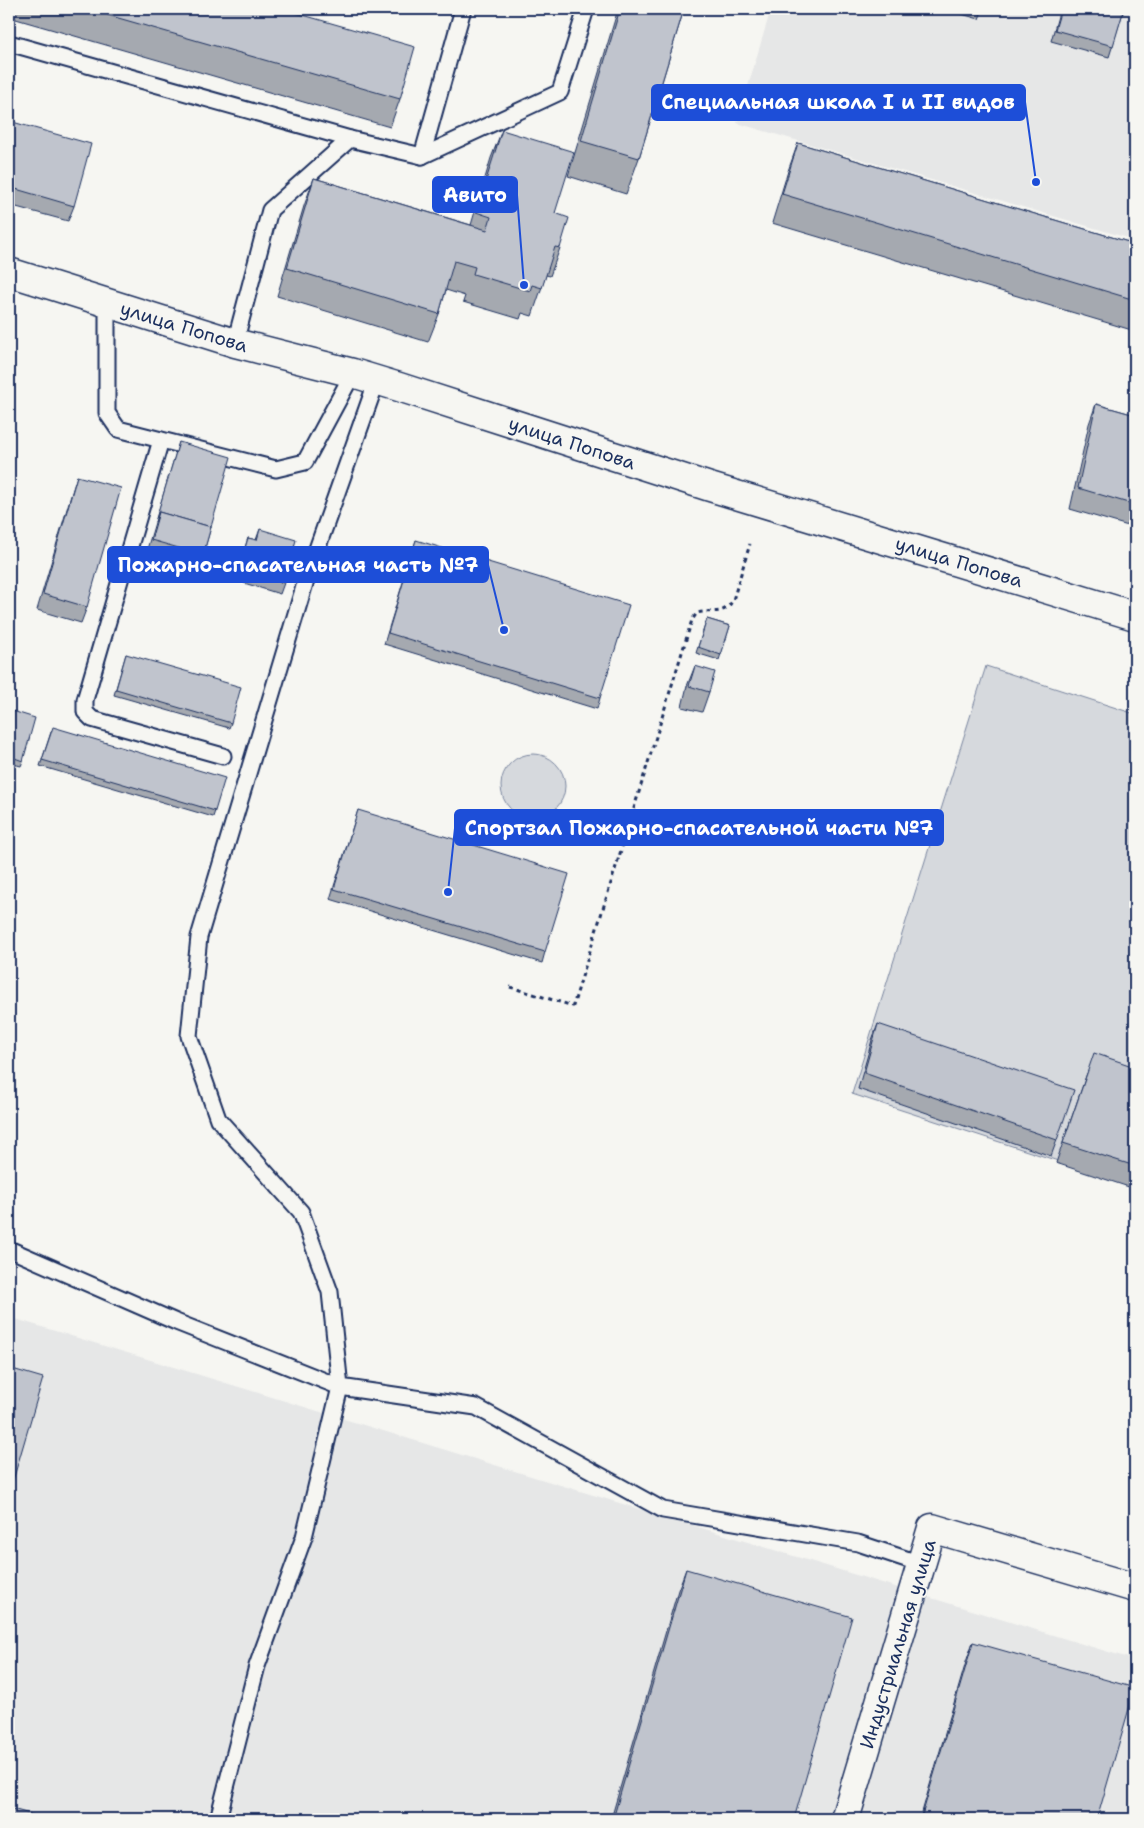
<svg xmlns="http://www.w3.org/2000/svg" width="1144" height="1828" font-family="'Shantell Sans',sans-serif">
<style>
.built{fill:#e6e7e7}
.green{fill:#d6d9dd;stroke:#78849e}
.lines{fill:none;stroke-linecap:round;stroke-linejoin:round}
.service-casing{stroke:#1b2f5e;stroke-width:19}
.minor-casing{stroke:#1b2f5e;stroke-width:31}
.tertiary-casing{stroke:#1b2f5e;stroke-width:31}
.path{stroke:#1b2f5e;stroke-width:3;stroke-dasharray:4 4;stroke-linecap:butt}
.service{stroke:#f6f6f2;stroke-width:15}
.minor{stroke:#f6f6f2;stroke-width:28}
.tertiary{stroke:#f6f6f2;stroke-width:28}
.wall{fill:#a5a9b0;stroke:#1b2f5e}
.building{fill:#c0c4cd;stroke:#1b2f5e}
.labels{text-anchor:middle;dominant-baseline:central;stroke-width:4;stroke-linejoin:round;paint-order:stroke}
.street-label{font-size:19px;fill:#1b2f5e;stroke:#f6f6f2}
.leader{fill:none;stroke:#1d4ed8;stroke-width:2}
.callout-dot{fill:#1d4ed8;stroke:#f6f6f2;stroke-width:2}
.callout{fill:#1d4ed8;stroke:#1d4ed8;stroke-width:2}
.callout-label{font-size:20px;text-anchor:middle;font-weight:bold;fill:#fff}
</style>
<rect width="100%" height="100%" fill="#f6f6f2"/>
<filter id="ink" filterUnits="userSpaceOnUse"><feTurbulence type="fractalNoise" baseFrequency=".02" numOctaves="2"/><feDisplacementMap in="SourceGraphic" scale="10" xChannelSelector="R" yChannelSelector="G"/><feConvolveMatrix kernelMatrix="1 2 1 2 8 2 1 2 1" color-interpolation-filters="sRGB"/></filter>
<g filter="url(#ink)">
<g class="built">
<polygon points="771,9 1135,9 1135,240 737,123"/>
<polygon points="9,1317 1135,1660 1135,1819 9,1819"/>
</g>
<g class="green">
<polygon points="986,666 1135,714 1135,1186 852,1094"/>
<circle cx="533" cy="786" r="32"/>
</g>
<g class="lines">
<g class="service-casing">
<g id="service">
<polyline points="9,43 350,139"/>
<polyline points="422,156 560,92 586,9"/>
<polyline points="107,303 107,413 118,429 276,469 305,462 353,373"/>
<polyline points="235,343 270,210 350,139 422,156 463,9"/>
<polyline points="377,380 306,580 199,937 189,1036 218,1119 301,1212 330,1292 340,1387 476,1407 663,1510 858,1543 921,1564"/>
<polyline points="161,440 85,700 85,712 92,719 223,756"/>
<polyline points="9,1249 176,1322 340,1387 304,1537 257,1666 218,1819"/>
</g>
</g>
<g class="minor-casing">
<polyline id="minor" points="845,1819 932,1528 1135,1588"/>
</g>
<g class="tertiary-casing">
<polyline id="tertiary" points="9,272 235,343 353,373 399,387 710,487 1135,616"/>
</g>
<path class="path" d="M510 987 573 1006 692 620 697 613C713 609 723 617 733 600L750 544"/>
<use href="#service" class="service"/>
<use href="#minor" class="minor"/>
<use href="#tertiary" class="tertiary"/>
</g>
<g class="wall">
<polygon points="9,9 282,9 400,99 390,127 9,17"/>
<polygon points="618,9 684,9 639,158 626,194 568,176"/>
<polygon points="944,9 983,9 979,19"/>
<polygon points="1060,9 1124,9 1109,57 1051,41"/>
<polygon points="9,121 74,206 68,221 9,205"/>
<polygon points="502,130 555,213 560,248 550,276 546,275 532,316 522,313 520,319 463,302 465,296 446,290 439,314 428,342 277,296 304,206 314,178 471,225 491,158"/>
<polygon points="798,143 1135,244 1135,331 772,223 788,171"/>
<polygon points="1096,404 1135,415 1135,528 1070,509 1089,424"/>
<polygon points="179,442 211,527 203,555 198,571 145,556"/>
<polygon points="77,476 87,607 81,623 37,610 72,492"/>
<polygon points="260,529 284,583 280,594 244,583 247,572 238,569 248,538 256,540"/>
<polygon points="416,540 600,698 597,709 384,644"/>
<polygon points="707,619 730,626 719,660 696,653"/>
<polygon points="126,654 231,723 229,728 114,695"/>
<polygon points="695,666 709,692 702,712 682,707 687,686"/>
<polygon points="9,710 23,761 21,766 9,763"/>
<polygon points="51,732 215,811 213,817 40,766"/>
<polygon points="358,810 545,952 542,963 330,899"/>
<polygon points="878,1024 1057,1140 1051,1156 858,1089 872,1040"/>
<polygon points="1135,1067 1135,1189 1056,1163 1087,1073"/>
<polygon points="686,1569 794,1819 611,1819 678,1590"/>
<polygon points="973,1642 1097,1819 920,1819 966,1662"/>
</g>
<g class="building">
<polygon points="87,9 282,9 415,47 400,99"/>
<polygon points="620,9 684,9 639,158 581,141"/>
<polygon points="1061,9 1124,9 1113,46 1055,30"/>
<polygon points="9,121 91,144 74,206 9,187"/>
<polygon points="502,130 574,152 555,213 569,218 560,248 555,247 542,288 532,285 530,291 473,274 475,267 454,261 439,314 287,268 314,178 487,230 491,217 476,212"/>
<polygon points="798,143 1135,244 1135,300 782,194"/>
<polygon points="1096,404 1135,415 1135,505 1078,488"/>
<polygon points="179,442 231,457 211,527 159,512 155,522"/>
<polygon points="77,476 121,488 87,607 43,594"/>
<polygon points="159,512 211,527 203,555 151,540"/>
<polygon points="260,529 296,540 284,583 248,573 251,561 242,558 248,538 257,540"/>
<polygon points="416,540 629,605 600,698 388,633"/>
<polygon points="707,619 730,626 721,655 698,647"/>
<polygon points="126,654 241,687 231,723 116,689"/>
<polygon points="695,666 715,672 709,692 689,686"/>
<polygon points="9,710 35,718 23,761 9,756"/>
<polygon points="53,727 225,778 215,811 42,760"/>
<polygon points="358,810 569,874 545,952 334,889"/>
<polygon points="878,1024 1074,1090 1057,1140 864,1073"/>
<polygon points="1094,1053 1135,1067 1135,1166 1063,1143"/>
<polygon points="9,1368 43,1378 9,1494"/>
<polygon points="686,1569 852,1617 794,1819 613,1819"/>
<polygon points="973,1642 1135,1688 1097,1819 921,1819"/>
<polygon points="9,1808 47,1819 9,1819"/>
</g>
</g>
<g class="labels">
<g class="street-label">
<text transform="translate(184 327) rotate(17)">улица Попова</text>
<text transform="translate(572 443) rotate(18)">улица Попова</text>
<text transform="translate(959 562) rotate(17)">улица Попова</text>
<text transform="translate(898 1644) rotate(-73)">Индустриальная улица</text>
</g>
</g>
<path class="leader" d="M1036 182L1025 102M524 285L517 195M504 630L488 565M448 892L455 828"/>
<g class="callout-dot">
<circle cx="1036" cy="182" r="5"/>
<circle cx="524" cy="285" r="5"/>
<circle cx="504" cy="630" r="5"/>
<circle cx="448" cy="892" r="5"/>
</g>
<g class="callout">
<rect x="652" y="85" width="373" height="35" rx="5"/>
<rect x="433" y="177" width="84" height="35" rx="5"/>
<rect x="108" y="547" width="380" height="35" rx="5"/>
<rect x="455" y="810" width="488" height="35" rx="5"/>
</g>
<g class="callout-label">
<text x="838" y="109">Специальная школа I и II видов</text>
<text x="475" y="202">Авито</text>
<text x="298" y="572">Пожарно-спасательная часть №7</text>
<text x="699" y="835">Спортзал Пожарно-спасательной части №7</text>
</g>
<rect width="1144" height="1828" fill="none" stroke="#f6f6f2" stroke-width="30"/>
<rect x="15" y="15" width="1114" height="1798" fill="none" stroke="#1b2f5e" stroke-width="2" filter="url(#ink)"/>
</svg>
